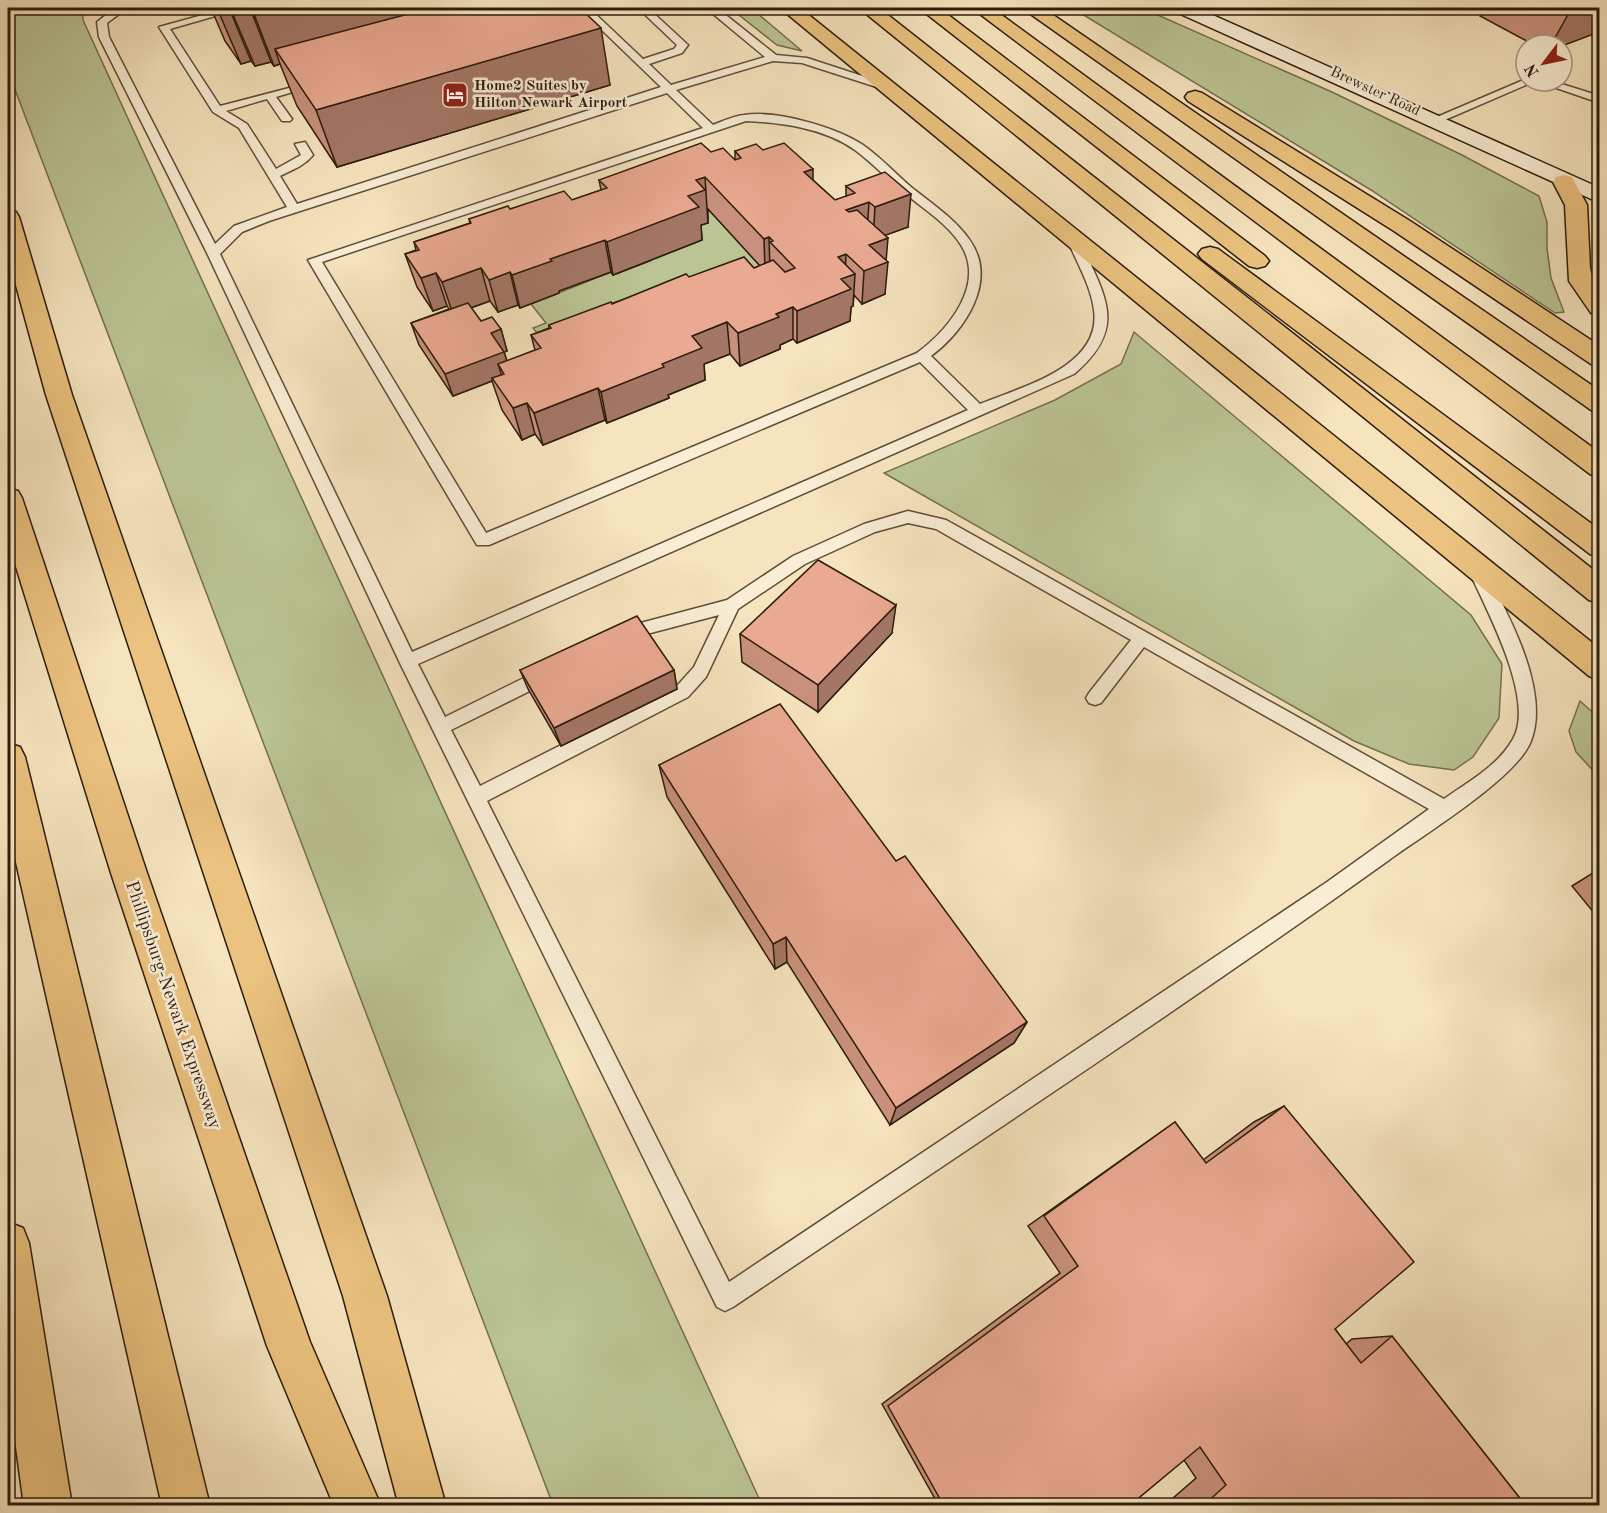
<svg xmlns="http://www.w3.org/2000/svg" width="1607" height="1513" font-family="'Old Standard TT',serif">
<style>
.green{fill:#bbc493;stroke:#747050;stroke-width:1.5}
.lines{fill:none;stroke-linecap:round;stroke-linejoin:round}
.lane-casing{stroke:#5e4e38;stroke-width:3}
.secondary-casing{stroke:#2c1c0c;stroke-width:3}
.highway-casing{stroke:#2c1c0c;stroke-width:3}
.lane{fill:#f9edd5;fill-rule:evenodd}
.secondary{fill:#f9edd5;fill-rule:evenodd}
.highway{fill:#ebc27f;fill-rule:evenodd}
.wall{fill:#c9917d;stroke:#2c1c0c;stroke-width:1.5;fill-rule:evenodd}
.shaded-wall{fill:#a47666;stroke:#2c1c0c;stroke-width:1.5}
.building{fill:#eaa991;stroke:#2c1c0c;stroke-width:1.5}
.labels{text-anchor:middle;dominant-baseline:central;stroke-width:5;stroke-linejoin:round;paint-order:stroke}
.far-poi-label{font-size:15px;font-weight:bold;fill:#2c1c0c;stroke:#f9edd5;text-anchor:start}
.far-street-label{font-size:15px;fill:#2c1c0c;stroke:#f9edd5}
.street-label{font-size:18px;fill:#2c1c0c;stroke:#f9edd5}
</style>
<rect width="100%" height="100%" fill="#f6e4be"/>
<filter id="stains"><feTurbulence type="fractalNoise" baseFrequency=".00333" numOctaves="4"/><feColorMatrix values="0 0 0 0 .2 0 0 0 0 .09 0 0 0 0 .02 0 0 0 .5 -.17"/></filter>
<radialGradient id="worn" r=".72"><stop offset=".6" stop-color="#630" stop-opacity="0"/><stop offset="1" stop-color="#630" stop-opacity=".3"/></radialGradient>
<g class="green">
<polygon points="8,8 83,8 83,20 762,1505 553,1505 8,71"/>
<polygon points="730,8 751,8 802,51 777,45"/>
<polygon points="1072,8 1142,8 1332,92 1462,155 1539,196 1547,222 1547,248 1551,278 1564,312 1555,313 1371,190"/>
<polygon points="708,209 765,271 541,338 533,328 546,323 531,304 611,272 613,275 650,261 649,259 698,213"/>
<polygon points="1134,332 1471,615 1502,664 1499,718 1473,757 1454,770 1409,764 1354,741 884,473 1055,400 1121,364"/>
<polygon points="1580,701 1599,718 1599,777 1576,752 1569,731"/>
</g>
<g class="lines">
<g class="lane-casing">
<g id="lane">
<path d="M115 8H127L107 23 109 37 215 244 234 226 287 207 239 128 213 112 159 27 228 8H243L170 29 220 106 316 81V85L276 97 292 119 290 121H282L267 99 226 111 247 124 276 169 301 155 295 144 305 142 313 155C304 166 292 170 280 176L297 204 661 87 579 8H589L643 59 674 49 677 45 638 8H648L688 45 682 53 649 64 671 85 765 57 706 8H717L776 55 807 58 890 85V89L886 90 802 63 773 61 676 90 713 125C723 121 734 116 744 115 776 110 836 127 863 145 880 157 895 173 911 187 931 203 954 218 969 239 999 280 965 331 931 356L980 404C1021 387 1102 367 1094 310 1091 286 1077 263 1068 241L1074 237 1080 241C1105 297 1129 327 1074 374L418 664 445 717 540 670H552L555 675 552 680 451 730 480 786 676 687 694 667 719 615 643 635 622 645 616 643 614 638 616 633 633 625 727 600 793 556 864 524 908 511 946 520 1444 799C1469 781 1498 766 1513 739 1536 699 1485 607 1468 569L1476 563 1482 565C1506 610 1551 689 1531 741 1517 778 1423 835 1389 860 1174 1014 952 1159 733 1307L725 1311 717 1307 399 661 207 253 99 37 97 22ZM667 93 703 128 308 260 477 545H489L920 362 968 410 412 652 220 254 242 232 269 221ZM746 121C783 123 824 128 855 150 874 164 889 181 907 195 925 210 948 224 961 245 986 285 948 330 917 353L486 533 322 262ZM908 523 936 529 1131 640 1089 693 1086 698 1089 703 1095 705 1101 703 1144 647 1429 809 1327 882 729 1282 487 801 688 697 706 677 738 609 805 564 875 532Z"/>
<polygon points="1526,79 1526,81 1535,81 1440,122 1430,120"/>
<polygon points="1536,81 1552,81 1600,96 1600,103"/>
</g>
</g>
<g class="secondary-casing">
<polygon id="secondary" points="1174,8 1197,8 1600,188 1600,203 1176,12"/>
</g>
<g class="highway-casing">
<g id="highway">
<polygon points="780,8 800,8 1600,649 1600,680 1589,676"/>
<polygon points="859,8 879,8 1600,575 1600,603 1589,600"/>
<polygon points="919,8 939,8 1265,256 1269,261 1265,266 1257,268 1249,266"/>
<polygon points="972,8 992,8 1600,453 1600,477 1590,474"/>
<polygon points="1022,8 1043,8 1600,391 1600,413 1591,410"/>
<polygon points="1195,91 1202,93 1410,221 1600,346 1600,366 1591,364 1394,231 1188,101 1185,97 1188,93"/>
<polygon points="1564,175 1572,177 1587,205 1590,268 1593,281 1600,292 1600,316 1591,313 1569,281 1565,205 1553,182 1556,177"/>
<polygon points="8,210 16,212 19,217 72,395 387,1296 446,1506 399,1506 343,1296 46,395 8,256"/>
<polygon points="1210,247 1218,249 1600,530 1600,557 1590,554 1202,259 1198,254 1202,249"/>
<polygon points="8,488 18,491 22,498 147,873 310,1342 381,1506 334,1506 267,1346 111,873 8,541"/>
<polygon points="8,743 20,747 25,757 210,1506 162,1506 8,827"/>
<polygon points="8,1222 23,1228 29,1243 72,1506 24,1506 8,1388"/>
</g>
</g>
<use href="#lane" class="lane"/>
<use href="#secondary" class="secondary"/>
<use href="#highway" class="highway"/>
</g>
<g class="wall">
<polygon points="211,8 580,8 610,85 337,167 297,106 280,64 274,66 271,62 255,66 251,61 241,64 225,41"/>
<polygon points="1485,8 1599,8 1562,45 1534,45 1480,16"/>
<path d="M763 150 813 180 835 200 846 197V186L908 227 885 235 886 261 885 294 862 304 854 295 853 306 851 307 850 321 797 343 793 339 780 345V349L740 366 730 354 704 364 705 380 668 395 669 398 607 423 605 420 543 445 535 434 522 440 502 410 492 381 453 396 419 345 411 323 449 309 447 306 433 311 417 287 405 254 416 250 414 242 470 223 469 219 510 209 572 200 601 190 599 180 711 152 735 160V151ZM708 209 760 266 754 268 689 277 549 325V328L531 335 535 350 507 361 504 352 507 351 501 329 481 321 471 308 490 301 498 312 518 305 520 308 559 293V291L611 272 613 275 702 240 701 225 708 223Z"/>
<polygon points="892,633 818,712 742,662 740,634"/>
<polygon points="520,670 674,670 677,689 561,746 528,689"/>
<polygon points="659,765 896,861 1027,1022 1014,1043 890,1125 787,962 775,969 667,797"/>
<polygon points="1599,869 1599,919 1572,886"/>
<polygon points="1284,1106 1335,1329 1346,1344 1352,1339 1392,1336 1526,1506 1165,1506 1165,1505 1196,1478 1184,1460 1129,1506 939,1506 882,1404 1060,1273 1028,1226 1175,1122 1203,1160 1254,1122"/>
</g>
<g class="shaded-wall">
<polygon points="217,8 229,8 251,61 241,64"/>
<polygon points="241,8 250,8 271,62 255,66 231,10"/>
<polygon points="259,8 407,8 411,22 275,49 280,64 274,66 252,9"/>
<polygon points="408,8 426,8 430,20 413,25"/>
<polygon points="1579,8 1599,8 1599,32 1562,46 1562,45 1551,45 1570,11"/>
<polygon points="601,28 610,85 337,167 316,110"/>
<polygon points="813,169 813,202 804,172"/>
<polygon points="705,177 708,223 701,225 702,240 613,275 607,242 688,196 696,180"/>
<polygon points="911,194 908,227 873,240 875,207"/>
<polygon points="869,202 867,234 846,210"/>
<polygon points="769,237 770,270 765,271 764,239"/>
<polygon points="888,238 886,262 888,262 885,294 862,304 864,271 869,245"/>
<polygon points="605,240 611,272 559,291 559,293 520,308 512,275 550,259"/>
<polygon points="846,254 845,277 855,274 853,306 851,307 850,321 797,343 797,311 838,257"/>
<polygon points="481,268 490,301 453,314 442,282"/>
<polygon points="510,272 518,305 498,312 489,280"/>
<polygon points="436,273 447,306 433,311 421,278"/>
<polygon points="793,307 793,339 780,345 780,349 740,366 738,333 776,314"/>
<polygon points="727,322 730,354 704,364 705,380 668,395 669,398 607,423 601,392 662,364 692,336"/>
<polygon points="501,329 507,351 504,352 511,374 504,374 498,364 502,377 492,378 492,381 453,396 445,374 491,333"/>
<polygon points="598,388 605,420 543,445 534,413"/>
<polygon points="527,403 535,434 522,440 513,408"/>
<polygon points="896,605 892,633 818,712 818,685"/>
<polygon points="674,670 677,689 561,746 554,728"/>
<polygon points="786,937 787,962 775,969 773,944"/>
<polygon points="1027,1022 1014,1043 890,1125 896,1108"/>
</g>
<g class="building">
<polygon points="229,8 241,8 231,10"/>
<polygon points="431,8 580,8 601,28 316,110 275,49"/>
<polygon points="1564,8 1579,8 1570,11"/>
<polygon points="701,143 711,152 723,148 735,160 741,158 735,151 756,144 763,150 784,143 813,169 804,172 835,200 855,193 846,186 885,172 911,194 875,207 869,202 846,210 849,212 857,210 888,238 869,245 888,262 864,271 846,254 838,257 855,274 841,279 851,289 797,311 793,307 776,314 779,317 738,333 727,322 692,336 702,348 662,364 664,367 601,392 598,388 534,413 527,403 513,408 492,378 504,374 498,364 541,348 531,335 551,328 549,325 611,302 612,304 686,274 689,277 744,257 754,268 773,260 785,272 795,268 770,242 773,241 769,237 764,239 705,177 696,180 705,190 688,196 699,207 607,242 605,240 550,259 552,261 512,275 510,272 489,280 481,268 442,282 436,273 421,278 405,254 419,250 414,242 471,223 469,219 508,206 510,209 564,191 572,200 607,188 599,180"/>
<polygon points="468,303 481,321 492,317 501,329 491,333 504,352 445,374 411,323"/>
<polygon points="818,560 896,605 818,685 740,634"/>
<polygon points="637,616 674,670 554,728 520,670"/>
<polygon points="780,704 896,861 905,856 1027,1022 896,1108 786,937 773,944 659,765"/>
<polygon points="1284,1106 1414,1262 1335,1329 1361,1363 1392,1336 1526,1506 1203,1506 1226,1485 1200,1447 1129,1506 944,1506 888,1406 1078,1266 1044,1216 1175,1122 1206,1163"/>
</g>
<defs>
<g id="hotel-square" transform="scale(1.35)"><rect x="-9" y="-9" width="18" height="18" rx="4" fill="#8f2418" stroke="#f9edd5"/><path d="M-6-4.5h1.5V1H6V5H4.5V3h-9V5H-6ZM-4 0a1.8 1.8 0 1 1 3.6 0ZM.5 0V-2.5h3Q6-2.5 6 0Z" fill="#fff"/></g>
</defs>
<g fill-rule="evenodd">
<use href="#hotel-square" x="455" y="95"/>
</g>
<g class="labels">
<g class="far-poi-label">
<text x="474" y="86">Home2 Suites by<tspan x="474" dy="17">Hilton Newark Airport</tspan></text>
</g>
<g class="far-street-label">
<text transform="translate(1375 92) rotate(25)">Brewster Road</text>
</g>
<g class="street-label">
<text transform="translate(173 1005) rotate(71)">Phillipsburg-Newark Expressway</text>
</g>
</g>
<rect width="1607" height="1513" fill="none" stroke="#f6e4be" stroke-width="30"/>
<rect x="9" y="9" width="1589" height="1495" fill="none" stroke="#2c1c0c" stroke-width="3"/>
<rect x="15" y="15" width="1577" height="1483" fill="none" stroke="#2c1c0c" stroke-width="1.5"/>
<g transform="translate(1544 63) rotate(238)"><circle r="28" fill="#f9edd5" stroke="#a79985" stroke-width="1.5"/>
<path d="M0-4.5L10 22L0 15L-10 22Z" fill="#8f2418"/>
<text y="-9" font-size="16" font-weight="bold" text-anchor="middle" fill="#2c1c0c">N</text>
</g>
<rect width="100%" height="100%" filter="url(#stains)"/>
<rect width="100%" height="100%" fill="url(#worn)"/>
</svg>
